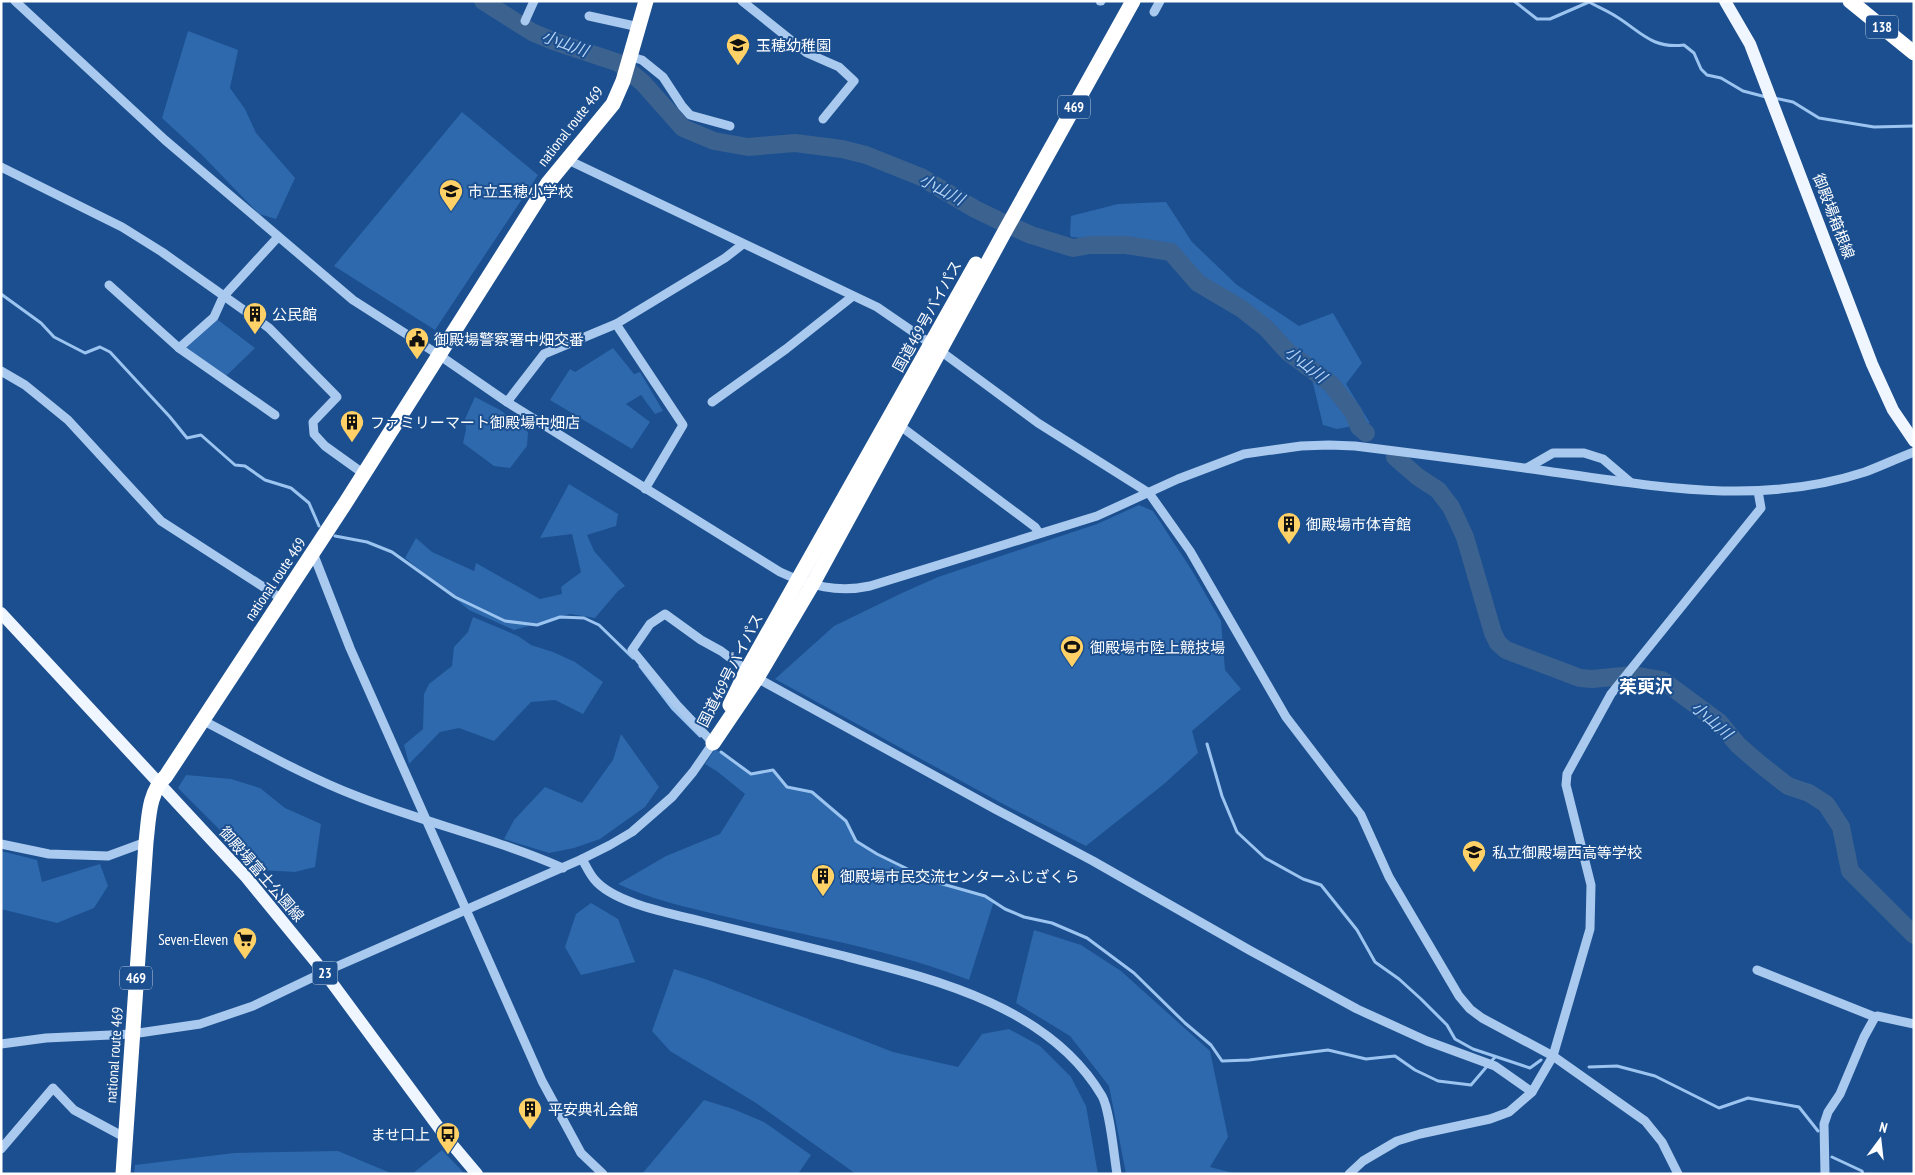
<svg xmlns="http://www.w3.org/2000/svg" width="1915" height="1175" font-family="'PT Sans Narrow','Noto Sans JP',sans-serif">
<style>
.green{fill:#2e69ad}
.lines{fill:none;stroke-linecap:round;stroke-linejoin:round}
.stream{stroke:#9cc4f0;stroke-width:3}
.river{stroke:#3c6290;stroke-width:18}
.minor{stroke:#a9c9ee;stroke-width:9}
.major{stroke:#f0f6ff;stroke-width:12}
.highway{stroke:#fff;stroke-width:15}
.labels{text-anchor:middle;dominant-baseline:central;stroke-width:4;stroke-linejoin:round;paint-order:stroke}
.shield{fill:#1b4f8f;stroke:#bbcadd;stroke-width:1}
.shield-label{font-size:14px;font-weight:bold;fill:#fff}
.poi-label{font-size:15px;fill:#fff;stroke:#1b4f8f;text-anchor:start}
.street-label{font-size:15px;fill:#fff;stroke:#1b4f8f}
.water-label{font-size:16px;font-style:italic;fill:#b5d3f5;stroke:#1b4f8f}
.quarter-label{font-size:18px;font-weight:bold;fill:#fff;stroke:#1b4f8f}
</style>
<rect width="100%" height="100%" fill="#1b4f8f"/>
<g class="green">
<polygon points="188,31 238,50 230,88 245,109 256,133 295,178 276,219 259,214 202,155 162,118"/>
<polygon points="462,112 538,175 435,330 334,266"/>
<polygon points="1166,202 1192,242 1237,285 1299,326 1333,313 1362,363 1346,384 1370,423 1337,429 1323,425 1311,375 1273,346 1165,245 1071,237 1070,234 1071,216 1118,204"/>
<polygon points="214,317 255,348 223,379 179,348"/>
<polygon points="613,348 634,374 640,372 663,411 655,414 641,395 626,404 650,422 632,449 550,400 570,369 575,372"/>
<polygon points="475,397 500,410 528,432 527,446 510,468 494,466 463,443 466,430 465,419"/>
<polygon points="569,484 618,514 616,526 587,535 594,551 625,586 618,591 595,618 570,614 514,630 469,610 405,558 416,538 432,552 474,571 476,563 540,599 562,594 561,587 581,572 572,534 540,538"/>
<polygon points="1139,505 1153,511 1191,569 1221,621 1225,670 1241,689 1192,731 1198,753 1164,784 1086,846 1005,805 775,679 834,626 902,593 938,577 1097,524"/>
<polygon points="473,617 518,636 531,645 553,652 575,662 603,682 583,714 555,700 531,702 494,741 459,728 440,732 409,764 404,745 423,729 424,694 429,684 452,666 454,647 468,632"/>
<polygon points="621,734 659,787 645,807 600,839 574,848 549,853 504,839 514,820 545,787 582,803 613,760"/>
<path d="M715 749 751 774 773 770 787 787 812 792 846 821 856 841 877 854 919 876 958 890 985 896 994 901 969 980C890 949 805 936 723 916 687 907 652 900 618 884L666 856 720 834 745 794 718 772 705 764Z"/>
<polygon points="186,775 231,779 260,788 285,808 321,824 315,867 295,872 260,870 178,788"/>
<polygon points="1,851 37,860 42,882 100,864 108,886 94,908 57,923 1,909"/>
<polygon points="591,903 618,919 635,962 581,975 565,947 576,914"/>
<polygon points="1034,930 1081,945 1121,971 1210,1051 1228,1137 1210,1167 1237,1174 1126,1174 1109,1086 1070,1036 1016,1003"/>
<polygon points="674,969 708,980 893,1052 958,1067 982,1034 1009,1029 1040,1046 1071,1077 1086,1106 1098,1174 856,1174 756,1103 670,1051 652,1031"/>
<polygon points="704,1100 733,1109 764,1122 811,1155 798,1174 642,1174"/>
<polygon points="442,1150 465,1174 412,1174"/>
<polygon points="338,1151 393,1174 134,1174 135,1165 234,1153"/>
</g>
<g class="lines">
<g class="stream">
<path d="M1514 1 1537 19H1550L1589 2C1598 7 1608 11 1617 17 1641 32 1652 49 1684 45L1694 53 1701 69 1707 75 1721 78 1743 91 1766 97"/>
<polyline points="1774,98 1793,102 1819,118 1874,127 1914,126"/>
<polyline points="1,294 41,323 54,337 85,353 100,347 110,352 170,417 187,438 201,435 235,465 245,466 265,480 291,488 309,503 319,526"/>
<polyline points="335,536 367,542 392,552 455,597 505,621 537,625 560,617 584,618 599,625 633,658"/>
<polyline points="640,666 673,709 700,736"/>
<polyline points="1207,744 1222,796 1237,832 1265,858 1303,879 1321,885 1357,930 1375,962 1399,979 1421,999 1447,1025 1455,1039 1473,1049 1530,1068 1541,1060"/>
<polyline points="721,752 751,774 773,770 787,787 812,792 846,821 856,841 877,854 932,881 985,896 1005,909 1024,917 1052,923 1087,938 1134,973 1185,1023 1211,1045 1222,1061 1249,1060 1328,1050 1366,1059 1395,1056 1415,1070 1438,1081 1471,1085 1495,1057"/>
<polyline points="1589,1067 1617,1066 1655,1076 1719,1108 1748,1098 1799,1107 1818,1131"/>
<polyline points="1832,1157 1862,1171 1863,1174"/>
</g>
<g class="river">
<polyline points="483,1 532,32 553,41 619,63 643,83 683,128 714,141 748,147 795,143 842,149 866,155 921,177 975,209 1006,224 1031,235 1073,248 1090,245 1126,245 1171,252 1198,283 1242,309 1266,328 1288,352 1331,384 1353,412 1359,427 1366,433"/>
<polyline points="1395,457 1418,477 1438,490 1451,507 1465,537 1493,633 1498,643 1506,650 1580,678 1592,679 1633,675 1662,680 1719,722 1738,745 1760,764 1788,786 1809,793 1826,804 1841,827 1850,871 1914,935"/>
</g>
<g class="minor">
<path d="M15 1 165 140 353 300 439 355 507 402 780 572C810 586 838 593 870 586L1097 516 1178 479 1244 454 1301 446 1329 445 1355 446C1419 454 1483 462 1546 471 1654 486 1758 507 1865 472 1881 466 1898 458 1914 452"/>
<polyline points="742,1 807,53 839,67 854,81 823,119"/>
<polyline points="1100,1 1101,1"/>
<polyline points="1154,12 1160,1"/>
<polyline points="589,16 639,27"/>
<polyline points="525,21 534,1"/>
<polyline points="631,57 642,60 663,77 682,106 690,115 730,126"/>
<polyline points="566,159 877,307 931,344 1038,423 1149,493 1190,551 1286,717 1361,815 1389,877 1459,996 1470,1009 1482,1018 1553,1056 1645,1121 1662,1142 1678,1174"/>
<polyline points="1,167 122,227 162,252 269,328 337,397 313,422 314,434 325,446 364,474"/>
<polyline points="109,285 179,348 275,415"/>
<polyline points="616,324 683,425 645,489"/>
<polyline points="179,348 214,317 223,297 278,237"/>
<polyline points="1,371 25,385 68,420 161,521 282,599"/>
<polyline points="507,402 544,354 616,324 725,258 743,244"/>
<polyline points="712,402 786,349 853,296"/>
<polyline points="899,425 1035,527 1039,533"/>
<polyline points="1527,468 1553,453 1584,453 1603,459 1630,482"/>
<polyline points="313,553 350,648 542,1081 581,1153 603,1174"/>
<path d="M202 720C254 747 304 776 359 797 426 823 497 839 563 868"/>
<polyline points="1,844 49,854 108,856 146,842"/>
<path d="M582 859C586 866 589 873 594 879 614 904 674 914 705 922 750 933 795 944 840 955 934 979 1049 1006 1102 1096 1110 1110 1114 1156 1117 1174"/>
<polyline points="1757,970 1875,1017"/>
<polyline points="1,1044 46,1038 132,1034 200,1024 253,1006 324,972 582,859 610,845 632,832 672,797 693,772 713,743 677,705 632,650 650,624 665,614 701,640 721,651 757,678 995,809 1093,861 1251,951 1357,1009 1427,1041 1495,1066 1532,1092"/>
<polyline points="1,1149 53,1088 74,1110 126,1138"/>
<polyline points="1349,1174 1363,1161 1397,1141 1420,1134 1490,1119 1509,1112 1532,1092 1553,1056 1590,929 1591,885 1566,785 1567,774 1611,694 1761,508 1758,491"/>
<polyline points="1825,1174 1824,1124 1828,1112 1840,1094 1864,1037 1875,1017 1877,1016 1914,1024"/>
</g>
<g class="major">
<polyline points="1725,1 1750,44 1872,364 1893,410 1914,441"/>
<polyline points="1,613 246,877 324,972 445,1136 477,1174"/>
</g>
<g class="highway">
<polyline points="1850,1 1914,53"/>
<polyline points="730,705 747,670 976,264"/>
<polyline points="713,743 757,678 812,585 1005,231 1133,1"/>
<path d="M123 1174 146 842C149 818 148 793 166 776L346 502 548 183 613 104 623 81 646 1"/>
</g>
</g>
<defs>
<g id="school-pin" transform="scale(1.25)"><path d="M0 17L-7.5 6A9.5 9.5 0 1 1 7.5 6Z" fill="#ffd166" stroke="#1b4f8f"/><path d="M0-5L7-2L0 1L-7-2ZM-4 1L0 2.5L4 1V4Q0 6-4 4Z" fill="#111"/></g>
<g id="building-pin" transform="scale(1.25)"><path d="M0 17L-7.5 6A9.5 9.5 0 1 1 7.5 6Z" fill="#ffd166" stroke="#1b4f8f"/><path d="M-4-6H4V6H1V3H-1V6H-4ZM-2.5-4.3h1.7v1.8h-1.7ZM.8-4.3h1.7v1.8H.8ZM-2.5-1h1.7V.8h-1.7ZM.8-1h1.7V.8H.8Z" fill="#111"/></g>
<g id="civic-pin" transform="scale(1.25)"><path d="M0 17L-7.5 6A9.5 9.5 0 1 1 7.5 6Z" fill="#ffd166" stroke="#1b4f8f"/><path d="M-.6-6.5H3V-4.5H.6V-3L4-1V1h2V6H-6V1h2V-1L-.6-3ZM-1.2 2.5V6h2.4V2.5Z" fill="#111"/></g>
<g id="stadium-pin" transform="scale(1.25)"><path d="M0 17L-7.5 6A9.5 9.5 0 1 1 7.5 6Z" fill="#ffd166" stroke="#1b4f8f"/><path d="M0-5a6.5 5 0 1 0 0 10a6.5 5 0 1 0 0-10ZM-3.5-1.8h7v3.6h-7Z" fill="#111"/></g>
<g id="supermarket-pin" transform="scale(1.25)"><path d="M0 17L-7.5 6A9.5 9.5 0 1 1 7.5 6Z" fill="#ffd166" stroke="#1b4f8f"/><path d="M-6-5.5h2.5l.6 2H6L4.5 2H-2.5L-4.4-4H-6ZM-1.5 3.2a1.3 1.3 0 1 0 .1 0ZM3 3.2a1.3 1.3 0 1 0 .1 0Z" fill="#111"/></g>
<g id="bus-pin" transform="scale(1.25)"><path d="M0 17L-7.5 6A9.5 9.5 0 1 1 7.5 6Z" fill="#ffd166" stroke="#1b4f8f"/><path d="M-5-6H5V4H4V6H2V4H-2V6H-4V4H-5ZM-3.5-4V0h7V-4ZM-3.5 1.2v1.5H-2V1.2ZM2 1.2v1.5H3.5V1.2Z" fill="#111"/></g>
</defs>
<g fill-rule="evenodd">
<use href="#school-pin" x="738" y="45"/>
<use href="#school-pin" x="451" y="191"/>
<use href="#building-pin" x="255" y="314"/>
<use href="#civic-pin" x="417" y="339"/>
<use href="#building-pin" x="352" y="422"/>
<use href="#building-pin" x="1289" y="524"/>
<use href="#stadium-pin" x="1072" y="647"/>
<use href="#school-pin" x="1474" y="852"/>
<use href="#building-pin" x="823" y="876"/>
<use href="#supermarket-pin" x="245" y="939"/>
<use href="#building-pin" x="530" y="1109"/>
<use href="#bus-pin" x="448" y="1134"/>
</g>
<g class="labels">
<g class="shield">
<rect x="1866" y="15.5" width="32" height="23" rx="4"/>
<rect x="1058" y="95.5" width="32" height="23" rx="4"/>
<rect x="312.5" y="961.5" width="25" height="23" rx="4"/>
<rect x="120" y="966.5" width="32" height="23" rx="4"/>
</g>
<g class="shield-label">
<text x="1882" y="27">138</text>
<text x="1074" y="107">469</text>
<text x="325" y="973">23</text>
<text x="136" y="978">469</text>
</g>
<g class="poi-label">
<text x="756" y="45">玉穂幼稚園</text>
<text x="468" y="191">市立玉穂小学校</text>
<text x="272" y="314">公民館</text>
<text x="434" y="339">御殿場警察署中畑交番</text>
<text x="370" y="422">ファミリーマート御殿場中畑店</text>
<text x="1306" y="524">御殿場市体育館</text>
<text x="1090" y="647">御殿場市陸上競技場</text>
<text x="1492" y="852">私立御殿場西高等学校</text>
<text x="840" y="876">御殿場市民交流センターふじざくら</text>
<text x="228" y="939" text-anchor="end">Seven-Eleven</text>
<text x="548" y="1109">平安典礼会館</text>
<text x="430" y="1134" text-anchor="end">ませ口上</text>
</g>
<g class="street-label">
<text transform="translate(570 126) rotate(-52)">national route 469</text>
<text transform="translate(1834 216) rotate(69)">御殿場箱根線</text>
<text transform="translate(927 316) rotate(-61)">国道469号バイパス</text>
<text transform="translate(275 579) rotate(-56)">national route 469</text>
<text transform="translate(730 670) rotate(-63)">国道469号バイパス</text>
<text transform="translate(262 874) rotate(49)">御殿場富士公園線</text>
<text transform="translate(114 1055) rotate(-86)">national route 469</text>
</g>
<g class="water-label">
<text transform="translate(565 43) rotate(20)">小山川</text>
<text transform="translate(942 189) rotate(28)">小山川</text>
<text transform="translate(1306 364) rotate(38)">小山川</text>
<text transform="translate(1712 720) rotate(41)">小山川</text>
</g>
<g class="quarter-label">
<text x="1646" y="686">茱萸沢</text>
</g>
</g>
<rect width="1915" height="1175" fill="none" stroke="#ffffff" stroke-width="5"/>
<g transform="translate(1880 1140) rotate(15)" stroke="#1b4f8f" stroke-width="4" paint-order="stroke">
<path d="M0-4L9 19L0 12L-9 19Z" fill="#ffffff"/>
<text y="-8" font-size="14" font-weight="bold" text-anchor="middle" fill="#ffffff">N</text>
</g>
</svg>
